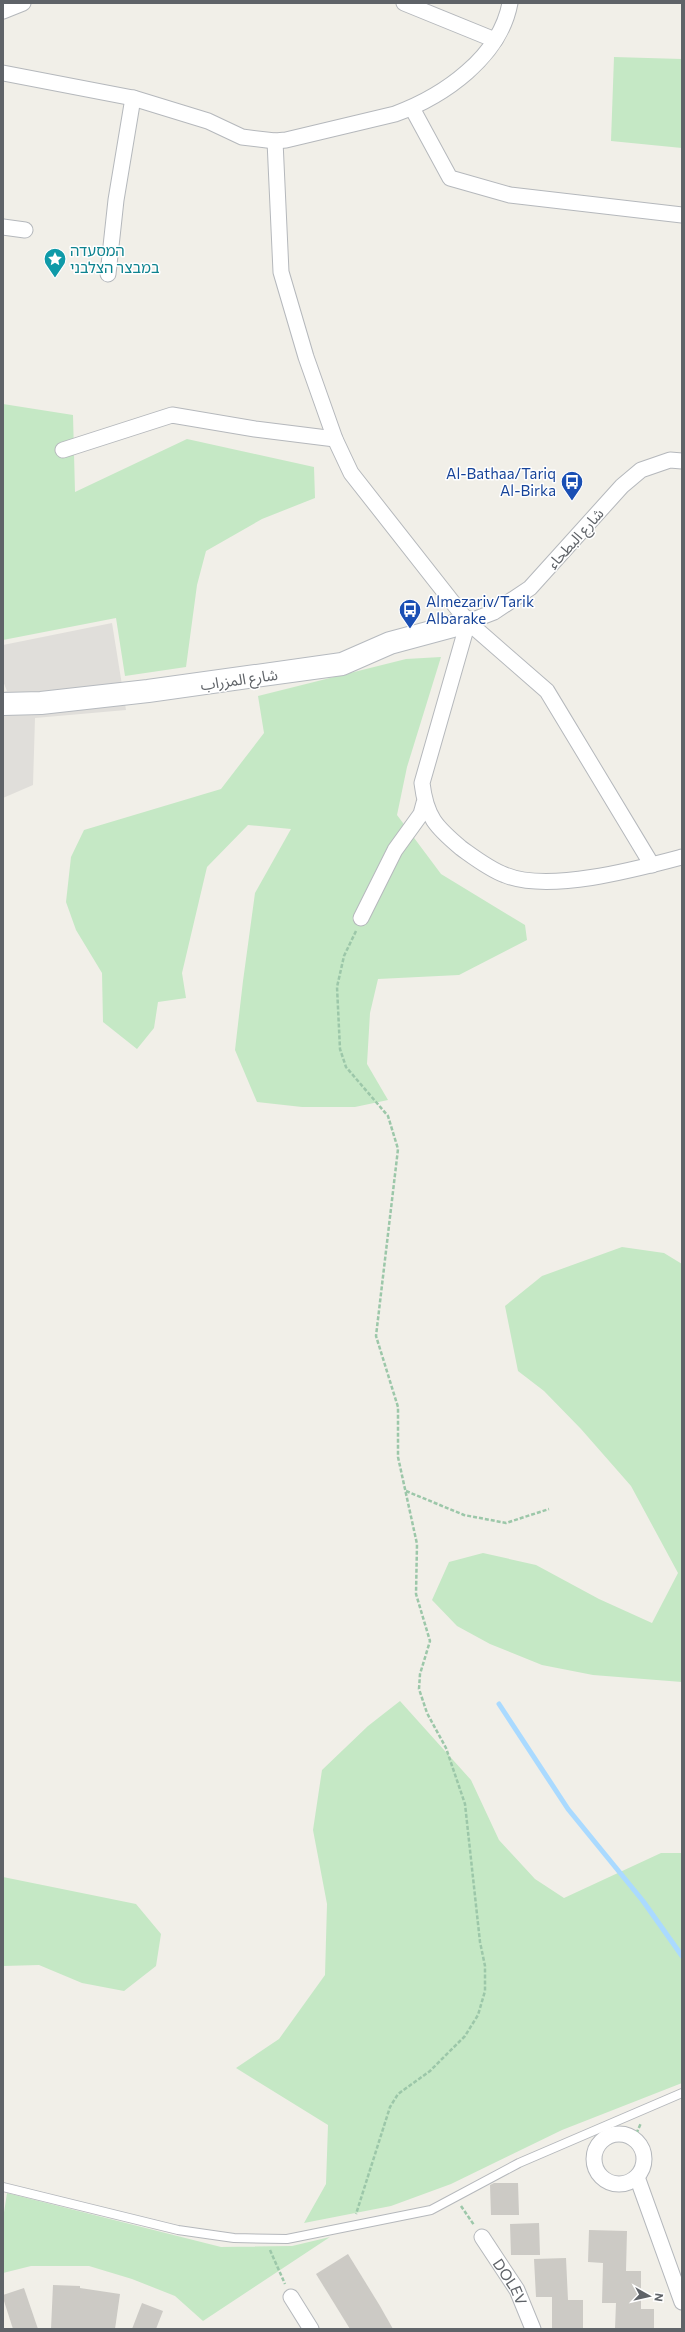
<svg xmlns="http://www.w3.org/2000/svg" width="685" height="2332" font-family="Commissioner,'Noto Sans Arabic','Noto Sans Hebrew',sans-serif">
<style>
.industrial{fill:#e0deda}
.green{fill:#c5e8c5}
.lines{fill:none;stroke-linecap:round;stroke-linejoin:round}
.stream{stroke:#aadaff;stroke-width:5}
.building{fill:#cccac5}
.lane-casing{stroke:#b5b8bc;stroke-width:10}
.street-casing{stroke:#b5b8bc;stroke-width:17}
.secondary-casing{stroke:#b6babf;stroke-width:24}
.path{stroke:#9cc7a9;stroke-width:2.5;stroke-dasharray:4 2;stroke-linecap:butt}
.lane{stroke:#fff;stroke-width:8}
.street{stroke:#fff;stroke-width:15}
.secondary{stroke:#fff;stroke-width:22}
.labels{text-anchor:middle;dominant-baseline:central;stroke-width:3;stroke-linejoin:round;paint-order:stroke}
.culture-label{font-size:15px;fill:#0d838f;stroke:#fff;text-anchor:start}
.transit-label{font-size:15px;fill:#164399;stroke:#fff;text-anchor:end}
.street-label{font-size:15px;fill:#5f6368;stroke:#fff}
</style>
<rect width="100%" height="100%" fill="#f1efe8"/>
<polygon class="industrial" points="112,623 126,710 35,718 33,785 3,798 3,692 7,691 3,681 3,645"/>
<g class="green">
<polygon points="614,57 682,59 682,148 611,141"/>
<polygon points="3,404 73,415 75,492 187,439 314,467 315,498 262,519 206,551 197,585 186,667 125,676 116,618 3,640"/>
<polygon points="441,657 407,767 397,815 441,874 525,925 527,940 459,975 378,979 370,1013 367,1064 388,1100 355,1107 302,1107 257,1102 235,1050 243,981 255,893 291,829 248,825 207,867 182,973 186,998 158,1002 154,1028 137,1049 103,1022 102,973 76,930 66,902 71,857 84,830 221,789 264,733 258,696 406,659"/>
<polygon points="622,1247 664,1253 682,1264 682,1682 593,1675 542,1665 490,1644 457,1626 432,1600 449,1562 483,1553 536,1565 599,1599 652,1623 678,1573 631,1486 581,1429 544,1391 518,1371 505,1306 542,1276"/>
<polygon points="400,1701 471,1780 499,1840 535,1879 564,1898 661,1853 682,1853 682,2083 562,2130 451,2184 391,2206 304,2223 326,2184 328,2125 236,2068 279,2039 325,1975 327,1904 313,1830 322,1770 368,1726"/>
<polygon points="3,1877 136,1904 161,1934 156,1966 124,1991 82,1983 39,1965 3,1966"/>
<polygon points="7,2193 221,2247 292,2246 330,2237 203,2321 175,2296 132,2279 89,2266 31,2266 3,2273 3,2219"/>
</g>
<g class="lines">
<polyline class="stream" points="499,1704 568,1809 643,1901 682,1956"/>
</g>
<g class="building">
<polygon points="494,2183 518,2183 519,2215 491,2215 490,2185"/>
<polygon points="539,2223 540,2255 511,2255 510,2224"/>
<polygon points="589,2230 627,2231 626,2271 641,2271 641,2309 654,2309 654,2329 615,2329 616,2303 602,2303 603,2263 588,2262"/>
<polygon points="348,2254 380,2306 393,2329 350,2329 316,2274"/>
<polygon points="566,2258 568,2300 583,2300 583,2329 552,2329 552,2297 536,2297 534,2259"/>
<polygon points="53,2285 80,2286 80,2288 120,2294 115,2329 51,2329"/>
<polygon points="24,2288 38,2329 13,2329 3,2298 3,2295"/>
<polygon points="142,2303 163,2311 156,2329 132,2329"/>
</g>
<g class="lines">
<g class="lane-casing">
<polyline id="lane" points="3,2187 178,2230 234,2238 287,2239 431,2210 519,2163 682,2093"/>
</g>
<g class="street-casing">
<g id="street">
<polyline points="404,3 495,40"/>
<polyline points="3,11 23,3"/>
<path d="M3 73 133 98 208 121 242 137 275 141 286 140 395 114C444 96 500 57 510 3"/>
<polyline points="412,108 450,178 510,195 682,215"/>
<polyline points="275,141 281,272 306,357 335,439 351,473 468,622 547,691 652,865"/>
<polyline points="3,227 25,230"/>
<polyline points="108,274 116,200 133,98"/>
<polyline points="63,450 172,415 255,429 335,439"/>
<path d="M682 461 670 460 641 470 622 486 530 588 494 612 468 622 422 783C426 817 436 827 461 848 475 858 489 869 505 875 549 893 637 869 682 857"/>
<polyline points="361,918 395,850 421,814 424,803"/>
<circle cx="619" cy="2159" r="25"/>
<polyline points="637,2177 682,2302"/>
<path id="s1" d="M482 2237 517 2290 533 2329"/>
<polyline points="291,2297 311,2329"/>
</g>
</g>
<g class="secondary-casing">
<polyline id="secondary" points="3,704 41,703 148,691 342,664 390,643 468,622"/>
</g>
<g class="path">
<polyline points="356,931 344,956 337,987 340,1049 346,1067 388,1116 398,1149 376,1336 398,1407 398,1457 417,1544 416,1594 430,1641 420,1674 419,1689 427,1713 446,1748 465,1804 480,1942 485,1966 485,1991 478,2015 465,2036 430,2071 398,2094 390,2107 356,2214"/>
<polyline points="406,1491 464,1515 506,1523 549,1509"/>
<polyline points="634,2139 641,2123"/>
<polyline points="461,2206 474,2225"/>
<polyline points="270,2250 285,2284"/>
</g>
<use href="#lane" class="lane"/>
<use href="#street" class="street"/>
<use href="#secondary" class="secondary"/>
</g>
<defs>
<g id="sight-pin" transform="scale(1.15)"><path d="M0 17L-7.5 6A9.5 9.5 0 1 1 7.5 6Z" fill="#0f9aa8" stroke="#fff"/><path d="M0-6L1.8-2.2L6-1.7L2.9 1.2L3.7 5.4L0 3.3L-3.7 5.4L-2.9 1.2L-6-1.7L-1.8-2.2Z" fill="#fff"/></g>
<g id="bus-pin" transform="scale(1.15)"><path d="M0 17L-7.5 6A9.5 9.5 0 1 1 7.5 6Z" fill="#1a4fb4" stroke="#fff"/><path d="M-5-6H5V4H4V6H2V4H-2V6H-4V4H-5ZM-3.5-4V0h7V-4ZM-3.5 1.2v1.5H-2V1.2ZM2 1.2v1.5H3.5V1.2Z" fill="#fff"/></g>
</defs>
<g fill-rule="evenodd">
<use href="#sight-pin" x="55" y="259"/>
<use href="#bus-pin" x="572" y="482"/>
<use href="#bus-pin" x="410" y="610"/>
</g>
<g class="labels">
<g class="culture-label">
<text x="70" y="250">המסעדה<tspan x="70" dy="17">במבצר הצלבני</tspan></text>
</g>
<g class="transit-label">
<text x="556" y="473">Al-Bathaa/Tariq<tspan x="556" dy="17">Al-Birka</tspan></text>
<text x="426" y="601" text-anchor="start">Almezariv/Tarik<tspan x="426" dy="17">Albarake</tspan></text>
</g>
<g class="street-label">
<text transform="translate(575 538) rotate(-48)">شارع البطحاء</text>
<text transform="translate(239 679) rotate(-8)">شارع المزراب</text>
<text stroke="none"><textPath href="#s1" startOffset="53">DOLEV</textPath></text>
</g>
</g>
<rect width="685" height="2332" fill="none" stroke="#5f6368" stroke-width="8"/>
<g transform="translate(649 2296) rotate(98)" stroke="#ffffff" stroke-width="3" paint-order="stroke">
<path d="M0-3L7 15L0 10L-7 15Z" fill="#5f6368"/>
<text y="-6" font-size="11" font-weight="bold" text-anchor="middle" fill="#5f6368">N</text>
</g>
</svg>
